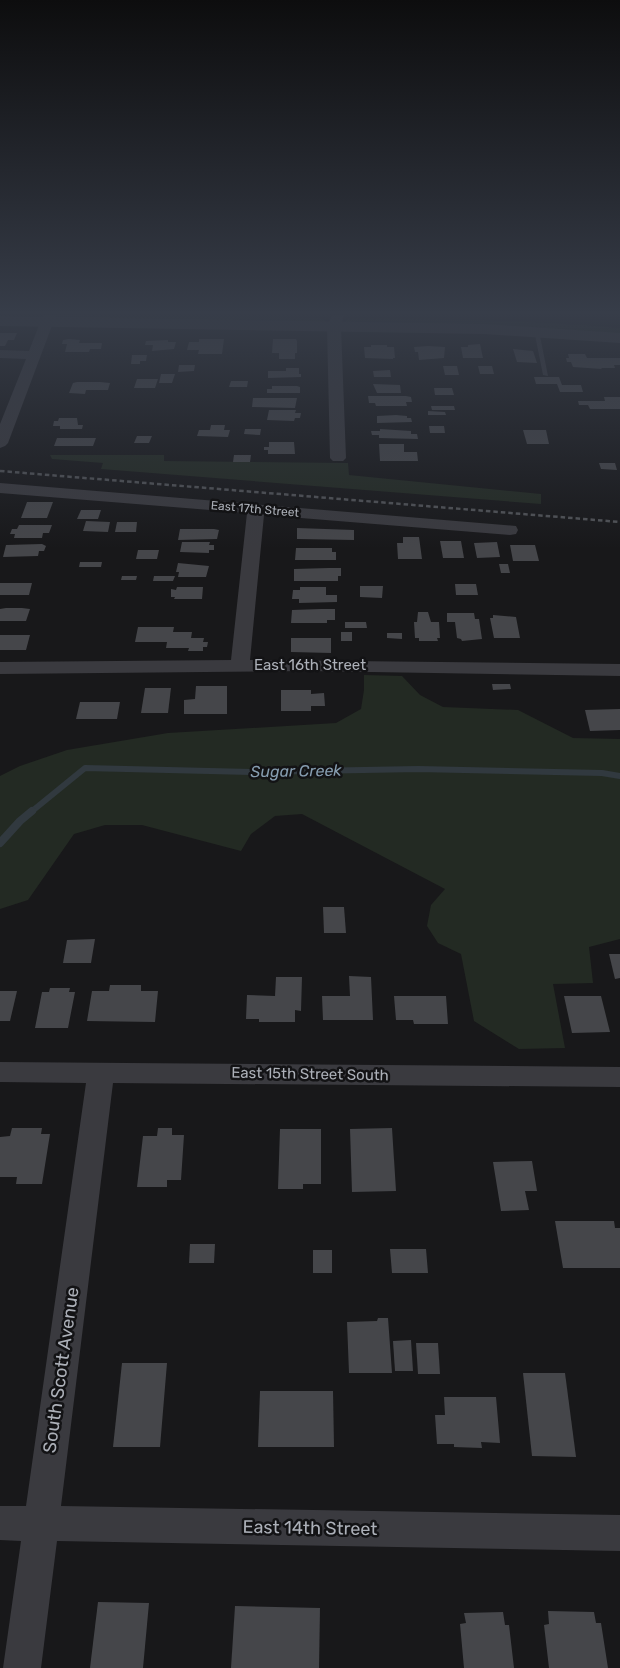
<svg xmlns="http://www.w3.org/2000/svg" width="620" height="1668" font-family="Rubik,sans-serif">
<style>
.green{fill:#232a23}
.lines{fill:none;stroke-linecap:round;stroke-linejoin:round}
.stream-far1{stroke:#31393f;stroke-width:6}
.stream{stroke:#31393f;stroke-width:8}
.building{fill:#45464a}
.service{fill:#3a3a3f;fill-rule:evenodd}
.minor{fill:#3a3a3f;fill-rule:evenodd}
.tertiary{fill:#3a3a3f;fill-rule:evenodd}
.rail{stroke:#515357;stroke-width:2.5;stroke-dasharray:4.5 3;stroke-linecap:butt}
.labels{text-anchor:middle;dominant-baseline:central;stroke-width:5;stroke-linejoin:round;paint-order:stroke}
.far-street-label{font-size:12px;fill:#acb0b8;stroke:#131315}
.street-label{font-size:15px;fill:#acb0b8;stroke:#131315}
.water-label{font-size:16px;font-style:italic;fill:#869db0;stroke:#131315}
.near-street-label{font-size:18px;fill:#acb0b8;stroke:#131315}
</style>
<rect width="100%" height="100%" fill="#18181a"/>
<g class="green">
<polygon points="57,315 319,318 324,319 326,322 55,319 55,316"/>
<path d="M350 319C440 318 531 321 620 328V335L345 323 346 320Z"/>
<polygon points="50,455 164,455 164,461 348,463 349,475 541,494 541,504 101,469 103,463 52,459"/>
<polygon points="364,675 402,676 420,695 443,707 518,710 573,738 620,739 620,939 589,947 593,983 553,984 565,1048 519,1049 474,1021 461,954 438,943 427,926 431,905 445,889 302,814 275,816 251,834 241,851 142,825 105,825 74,834 28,900 0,909 0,776 20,766 67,750 168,733 336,723 361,709 364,690"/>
</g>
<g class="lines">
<polyline class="stream-far1" points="31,812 85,768 251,772 418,769 602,773 620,776"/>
<polyline class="stream" points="0,843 20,821 32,811"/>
</g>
<g class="building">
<polygon points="0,333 17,333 14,340 8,340 5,346 0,346"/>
<polygon points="69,339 80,340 79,343 102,343 101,349 90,349 89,352 65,352 67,344 62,344 63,340"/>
<polygon points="199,339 224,339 222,354 198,354 199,350 187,350 189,342 199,342"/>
<polygon points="273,339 296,339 297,341 297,353 295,353 295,359 279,359 279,353 272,353"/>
<polygon points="168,340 168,342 176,342 174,349 152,351 153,345 145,345 146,341"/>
<polygon points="480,344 483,358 463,358 461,347 468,347 468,345"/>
<polygon points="371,345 387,345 387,347 394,347 395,358 393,358 393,359 365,358 364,347 371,347"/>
<polygon points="428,346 445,347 444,358 419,360 418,352 415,352 414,347"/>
<polygon points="513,349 533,351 537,363 517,362"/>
<polygon points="568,354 585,354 587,358 620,358 620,365 614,365 615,368 601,368 602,369 573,367 571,362 567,362 566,358 569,358"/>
<polygon points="132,355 147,355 146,361 140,361 140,364 131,364"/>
<polygon points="179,365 195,365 194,371 178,372"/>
<polygon points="443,366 457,366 459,375 445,375"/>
<polygon points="478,366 492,366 494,374 480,374"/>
<polygon points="286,368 299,368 299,374 301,374 301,377 268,378 268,371 286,371"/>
<polygon points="390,370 391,377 374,377 373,371"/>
<polygon points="161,374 175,374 172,383 159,383"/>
<polygon points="534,377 559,377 562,385 581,385 583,392 560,392 557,384 536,384"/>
<polygon points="137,379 158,379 155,388 134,388"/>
<polygon points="231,381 248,381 247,387 229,387"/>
<polygon points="77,382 100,382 110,383 108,390 86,390 85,394 69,393 73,383"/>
<polygon points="373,384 400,385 401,393 377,393"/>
<polygon points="272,386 297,386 300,387 300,393 267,393 267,389 272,389"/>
<polygon points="434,388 452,388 454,395 435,395"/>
<polygon points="368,396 406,396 411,397 412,402 406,402 407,406 376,406 375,403 369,403"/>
<polygon points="604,397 620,397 620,409 590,409 588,405 579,405 578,401 605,401"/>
<polygon points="253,398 297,398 295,408 252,407"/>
<polygon points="431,406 454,406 455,410 432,410"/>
<polygon points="269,410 296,410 295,413 301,413 300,418 295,418 294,421 267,420"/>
<polygon points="428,411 445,412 446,415 428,415"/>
<polygon points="396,415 407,416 407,418 411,418 412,422 377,423 377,416"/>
<polygon points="59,418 77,418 78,425 83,425 82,429 60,429 60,426 53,426 54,421 58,421"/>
<polygon points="211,425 225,425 224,430 230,430 228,437 197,436 199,430 210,430"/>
<polygon points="429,426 444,426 445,433 430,433"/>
<polygon points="245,429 261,429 260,435 244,434"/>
<polygon points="380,429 411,431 411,434 417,434 418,439 379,438 379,435 372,435 371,431 380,431"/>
<polygon points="523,430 546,430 549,444 527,444"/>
<polygon points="137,436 152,436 149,443 134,443"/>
<polygon points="57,438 96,438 93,446 54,446"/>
<polygon points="269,442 294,442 295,454 268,454 268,450 264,450 264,447 269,447"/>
<polygon points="379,444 404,444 404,452 417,452 418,461 380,461"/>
<polygon points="234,455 251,455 250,462 233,462"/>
<polygon points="599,463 615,463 617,470 601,469"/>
<polygon points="27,502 53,502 47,518 21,518"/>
<polygon points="81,510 101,510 98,519 77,519"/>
<polygon points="86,521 110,522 108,532 83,531"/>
<polygon points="117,522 137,522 136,532 115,532"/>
<polygon points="19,525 52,525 49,533 43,533 42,538 14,538 15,534 10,534 12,529 17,529"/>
<polygon points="297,528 354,530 354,540 297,539"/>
<polygon points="180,529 214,529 219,530 217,539 178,540"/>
<polygon points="403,537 419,537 422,559 398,559 397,543 403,543"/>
<polygon points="440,541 461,541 464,558 443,558"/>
<polygon points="182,542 210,542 209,545 214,545 214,550 209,550 209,553 180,552"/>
<polygon points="497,542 500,557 477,558 474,543"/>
<polygon points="42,544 46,546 44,551 39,551 38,556 3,557 6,545"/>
<polygon points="510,545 535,545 539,561 513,561"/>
<polygon points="296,548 332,548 332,552 336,552 336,560 295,560"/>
<polygon points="138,550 159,550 157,559 136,559"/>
<polygon points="80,562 102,562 101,567 79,567"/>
<polygon points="178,563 209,566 206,577 178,577 179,572 176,572"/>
<polygon points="499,564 508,564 510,573 501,573"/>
<polygon points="329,568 341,568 341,576 338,576 338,581 294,581 294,569"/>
<polygon points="122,576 137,576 136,580 121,580"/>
<polygon points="154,576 175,576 173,581 153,581"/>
<polygon points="0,583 32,583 29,595 0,595"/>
<polygon points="455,584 476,584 478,595 456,595"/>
<polygon points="360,586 383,586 382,598 360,597"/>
<polygon points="177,587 203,587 202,599 174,599 175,597 171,597 171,589 176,590"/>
<polygon points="300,587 326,587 326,595 337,595 337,602 299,603 299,599 292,599 293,590 300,590"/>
<polygon points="6,608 22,608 30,609 26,621 0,621 0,609"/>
<polygon points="321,609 335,609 335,620 327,620 327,623 291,623 292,610"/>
<polygon points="418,612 428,612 431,622 439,622 440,638 437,638 438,641 419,641 419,638 415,638 414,622 417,622"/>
<polygon points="447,613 474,613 475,619 479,619 482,639 462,641 461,639 457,638 455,622 447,622"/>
<polygon points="493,615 516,617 520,638 494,638 490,618 493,618"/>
<polygon points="345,622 366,622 367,628 345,628"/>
<polygon points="138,627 174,627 173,632 192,632 191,638 204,638 203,642 208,642 207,647 203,647 203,651 188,651 189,648 166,648 167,642 135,642"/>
<rect x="341" y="632" width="11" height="9"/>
<polygon points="387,633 402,633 402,639 387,638"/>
<polygon points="0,635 30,635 26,650 0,650"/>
<polygon points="291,638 331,638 331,653 291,652"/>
<polygon points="492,684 510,684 511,689 493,690"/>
<polygon points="196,686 227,686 227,714 184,714 184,700 195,699"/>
<polygon points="145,688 171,688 168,713 141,713"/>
<polygon points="281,690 311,690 311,694 324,693 325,706 311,706 311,711 281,711"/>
<polygon points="80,702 120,702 117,719 76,719"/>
<polygon points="620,709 620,730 590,731 585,710"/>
<polygon points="323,907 344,907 346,933 324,933"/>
<polygon points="95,939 91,963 63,963 67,940"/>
<polygon points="609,954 620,954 620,978 615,979"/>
<polygon points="349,976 371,977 373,1020 323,1020 322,996 350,996"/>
<polygon points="276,977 302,977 301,1011 295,1010 295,1022 259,1022 259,1019 246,1019 247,995 275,996"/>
<polygon points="110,985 141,985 141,991 158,991 155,1022 87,1021 92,991 109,991"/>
<polygon points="50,988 70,988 69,992 75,992 68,1028 35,1028 42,992 49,992"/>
<polygon points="0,991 17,991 10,1021 0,1021"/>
<polygon points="394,996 446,996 448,1024 414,1024 413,1020 396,1020"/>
<polygon points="564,996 601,996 610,1032 572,1033"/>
<polygon points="12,1128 42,1128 41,1134 50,1134 42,1184 16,1184 17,1177 0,1177 0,1137 10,1136"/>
<polygon points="158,1128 172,1128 172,1135 184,1135 181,1180 167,1180 167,1187 137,1187 143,1136 157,1136"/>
<polygon points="392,1128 396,1191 352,1192 350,1129"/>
<polygon points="280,1129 321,1129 321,1184 303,1184 303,1189 278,1189"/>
<polygon points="532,1161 537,1191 525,1191 529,1210 501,1211 493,1162"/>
<polygon points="555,1221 614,1221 615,1228 620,1228 620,1268 563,1268"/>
<polygon points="190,1244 215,1244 214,1263 189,1263"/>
<polygon points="390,1249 426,1249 428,1273 392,1273"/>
<rect x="313" y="1250" width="19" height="23"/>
<polygon points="378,1318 388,1318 392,1373 349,1373 347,1322 377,1321"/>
<polygon points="411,1340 413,1371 395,1371 393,1341"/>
<polygon points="416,1343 438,1343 440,1374 418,1374"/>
<polygon points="122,1363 167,1363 160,1447 113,1447"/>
<polygon points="523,1373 565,1373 576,1457 532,1456"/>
<polygon points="260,1391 333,1391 334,1447 258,1447"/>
<polygon points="444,1397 496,1397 500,1443 481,1442 482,1448 454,1447 454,1444 437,1444 435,1415 445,1415"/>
<polygon points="98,1602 149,1603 143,1668 90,1668"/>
<polygon points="235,1606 320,1608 319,1668 231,1668"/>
<polygon points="548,1611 594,1612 596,1623 601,1623 608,1668 549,1668 544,1625 549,1624"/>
<polygon points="503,1612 505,1625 509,1625 514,1668 464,1668 460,1624 466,1623 464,1613"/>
</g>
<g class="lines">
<polygon class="service" points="534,330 539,331 548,376 543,375"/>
<g class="minor">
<polygon points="43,315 56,315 8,443 5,446 0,448 0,424 26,359 0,358 0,350 29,351"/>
<polygon points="332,315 344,315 341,327 346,458 343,461 333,461 330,458 327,327"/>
<polygon points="0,483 516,526 518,530 516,534 510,535 264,515 250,660 620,664 620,676 310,671 0,674 0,662 231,660 247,513 0,493"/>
<polygon points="0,1062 620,1067 620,1087 113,1083 61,1506 620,1515 620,1551 57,1541 41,1668 3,1668 21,1541 0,1540 0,1506 26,1506 86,1083 0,1082"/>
</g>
<polygon class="tertiary" points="0,316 484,324 620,333 620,343 484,334 0,326"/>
<polyline class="rail" points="0,471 620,522"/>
</g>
<linearGradient id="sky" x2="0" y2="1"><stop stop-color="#0d0d0e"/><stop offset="0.57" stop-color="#373d49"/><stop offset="1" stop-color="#373d49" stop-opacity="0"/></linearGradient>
<rect width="620" height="549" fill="url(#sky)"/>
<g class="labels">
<g class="far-street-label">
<text transform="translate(255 509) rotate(5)">East 17th Street</text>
</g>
<g class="street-label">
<text x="310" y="665">East 16th Street</text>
<text transform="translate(310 1074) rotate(1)">East 15th Street South</text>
</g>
<g class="water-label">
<text transform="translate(296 771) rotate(-1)">Sugar Creek</text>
</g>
<g class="near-street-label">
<text transform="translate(61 1370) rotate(-82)">South Scott Avenue</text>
<text transform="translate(310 1528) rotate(1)">East 14th Street</text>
</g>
</g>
</svg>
